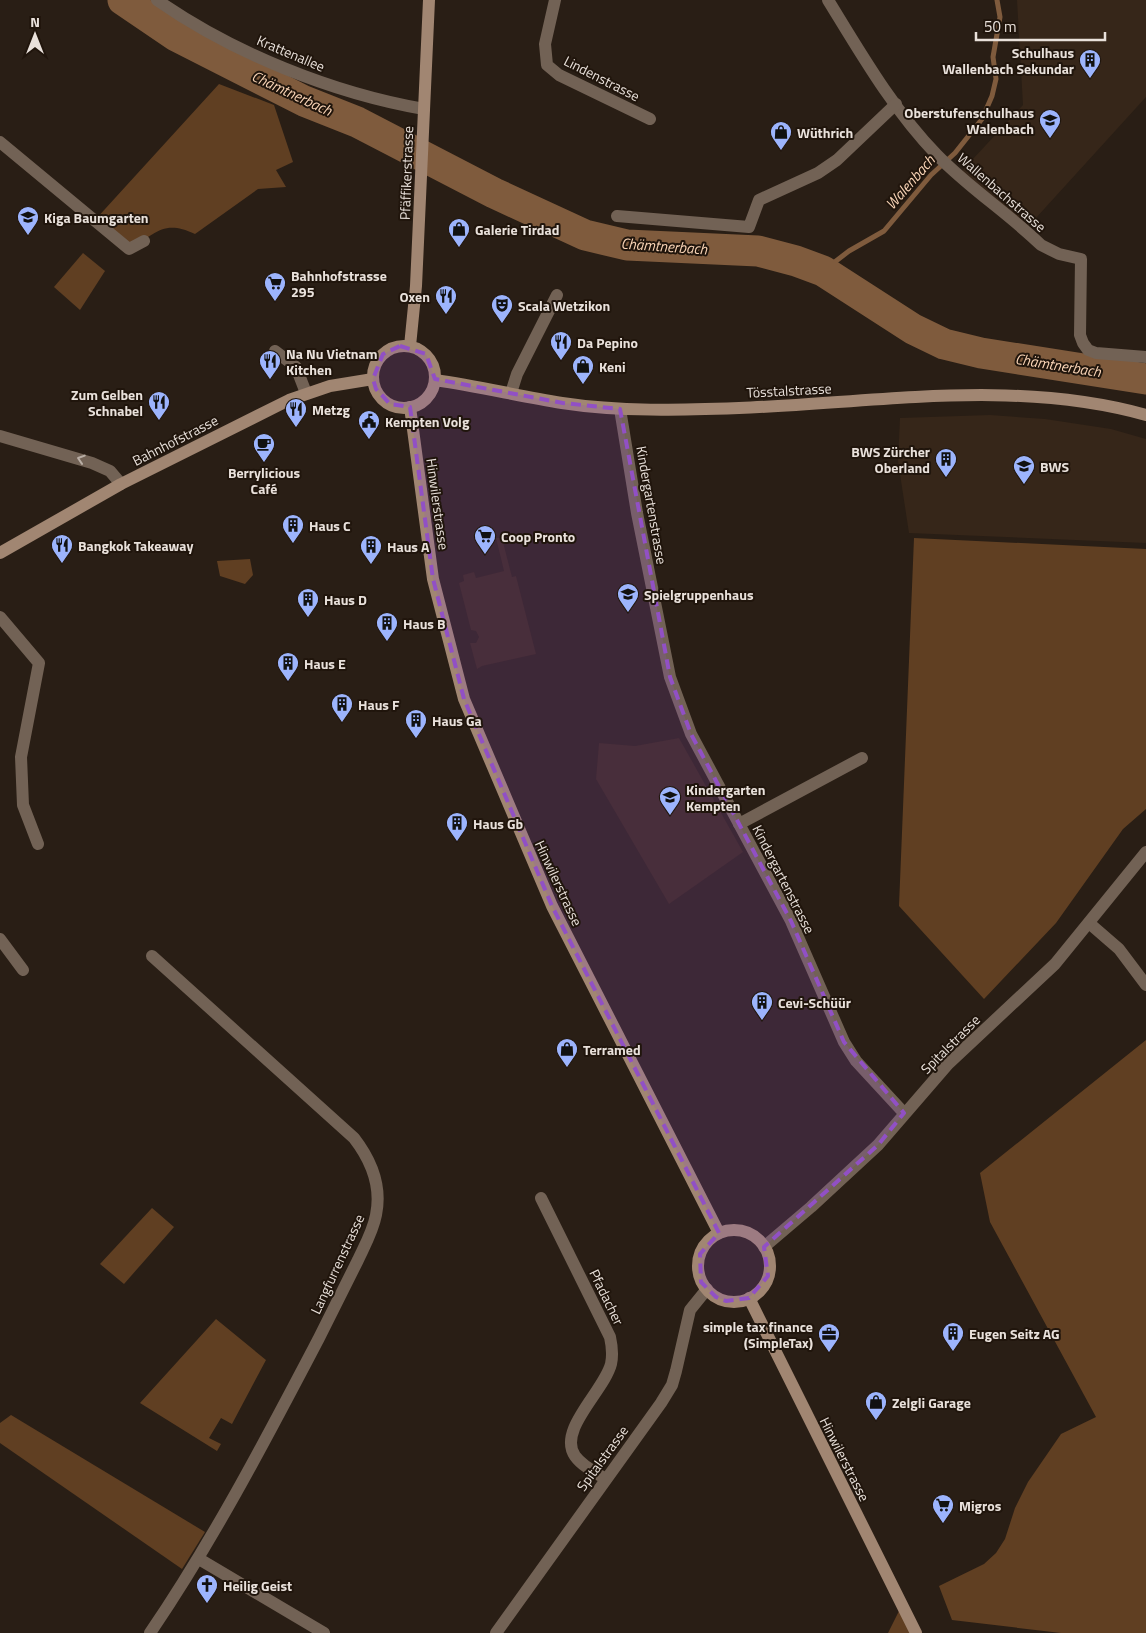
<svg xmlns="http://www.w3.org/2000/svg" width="1146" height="1633" font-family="'Titillium Web',sans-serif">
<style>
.built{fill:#362619}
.green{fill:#603f22}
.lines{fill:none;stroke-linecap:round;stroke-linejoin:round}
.stream{stroke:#7f5b3d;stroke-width:5}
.river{stroke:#7f5b3d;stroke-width:31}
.minor{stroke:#726255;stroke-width:12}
.tertiary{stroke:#726255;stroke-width:12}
.secondary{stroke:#a18672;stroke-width:12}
.oneway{stroke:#b9aea5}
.marked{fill:#9150c5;fill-opacity:0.2;stroke:#9150c5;stroke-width:4;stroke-dasharray:10 6;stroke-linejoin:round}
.labels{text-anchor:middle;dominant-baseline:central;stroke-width:4;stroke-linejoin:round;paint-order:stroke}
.poi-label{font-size:14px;font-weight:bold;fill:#e9e1db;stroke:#20150c;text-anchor:start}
.street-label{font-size:14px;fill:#e9e1db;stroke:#20150c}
.water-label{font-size:15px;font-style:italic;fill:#f9d4b6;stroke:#20150c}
</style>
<rect width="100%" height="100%" fill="#291e15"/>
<g class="built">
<polygon points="1017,0 1146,0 1146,97 1025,230 959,174 1023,105"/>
<polygon points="990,415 1045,419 1111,429 1146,439 1146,543 909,533 898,461 900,418"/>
<polygon points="496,538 502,538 512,577 516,576 536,654 482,666 477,669 470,643 476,643 479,637 476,631 471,630 459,583 464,581 463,575 474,572 476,578 504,571"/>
<polygon points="679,738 743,852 669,904 596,779 599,743 635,746"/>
</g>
<g class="green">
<path d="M219 84 274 105 293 162 276 170 286 187 258 189 195 234C163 219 156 234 129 249L95 220Z"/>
<polygon points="83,253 105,271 80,310 54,287"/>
<polygon points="914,538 1146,549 1146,809 1123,829 1056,923 984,999 899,906"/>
<polygon points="250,559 253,575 245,584 220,576 217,561"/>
<polygon points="1146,1040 1146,1633 1061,1633 952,1620 939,1586 984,1564 996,1553 1005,1539 1015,1508 1028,1482 1061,1434 1096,1417 990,1222 980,1173"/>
<polygon points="152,1208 174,1227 124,1284 100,1264"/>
<polygon points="216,1319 266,1360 232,1424 221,1418 209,1438 221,1444 217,1451 140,1403"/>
<polygon points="11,1415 205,1532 182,1569 0,1443 0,1423"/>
<polygon points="902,1605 916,1633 888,1633"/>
</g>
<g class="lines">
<polyline class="stream" points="823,271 849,251 884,231 931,175 955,153 982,119 992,96 996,79 993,57 1000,17 997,0"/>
<polyline class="river" points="123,0 176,36 304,101 357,122 494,193 585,235 627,245 758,251 796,261 823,271 913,329 944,344 981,353 1146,379"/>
<g class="minor">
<path d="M157 0C233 53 332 93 424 109"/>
<polyline points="555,0 545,44 547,65 559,75 650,119"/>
<path d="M828 0C860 52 894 111 937 155 969 188 1008 213 1041 245L1059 254 1081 259 1080 335 1083 343 1088 350 1096 353 1146 357"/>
<polyline points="0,142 129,249 144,241"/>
<polyline points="617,216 749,227 759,200 818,173 837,160 896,104"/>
<polyline points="275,351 296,367 306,393"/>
<polyline points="511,393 517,374 557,295"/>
<polyline points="620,409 637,513 670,677 691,734 791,921 844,1042 856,1061 904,1113"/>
<polyline points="0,617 39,663 21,757 23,805 38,844"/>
<polyline points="739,824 862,758"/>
<polyline points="1089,923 1119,949 1146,985"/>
<polyline points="0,939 23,970"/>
<path d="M541 1198 610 1337C612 1346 613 1355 611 1364 604 1391 557 1430 575 1456 582 1466 596 1473 606 1479"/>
<polyline points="199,1559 324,1633"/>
<path d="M150 1633C214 1539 266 1439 319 1338 332 1312 345 1286 358 1260 365 1245 373 1231 376 1215 382 1186 371 1160 354 1138L152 956"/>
</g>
<g class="tertiary">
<polyline points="0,436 92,463 110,471 121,484"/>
<polyline points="764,1247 811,1207 878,1145 948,1064 1055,964 1146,852"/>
<polyline points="496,1633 661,1403 672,1385 676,1371 690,1310 707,1289"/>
</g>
<g class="secondary">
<polyline points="410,346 416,286 429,0"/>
<circle cx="404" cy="377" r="31"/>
<path d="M435 380C477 386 519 396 562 403 620 412 681 410 739 408 874 403 1014 378 1146 415"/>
<polyline points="410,407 433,579 464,699 552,906 719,1233"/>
<polyline points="0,553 121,484 289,400 330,386 373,379"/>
<circle cx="734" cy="1266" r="36"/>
<polyline points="749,1298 916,1633"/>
</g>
</g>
<defs><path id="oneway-chevron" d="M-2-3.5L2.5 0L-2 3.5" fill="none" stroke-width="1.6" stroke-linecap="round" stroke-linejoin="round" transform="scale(1.25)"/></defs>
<use class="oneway" href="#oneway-chevron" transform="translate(81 459) rotate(-162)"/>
<path class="marked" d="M400 346 426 354 435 379 563 403 620 409 670 677 691 734 791 921 844 1042 904 1113 878 1145 764 1247 768 1276 749 1298 726 1301 716 1297 701 1282 700 1254 719 1233 552 906 464 699 433 579 410 407 390 404 376 389 373 379 383 354Z"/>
<defs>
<g id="building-pin" transform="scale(1.125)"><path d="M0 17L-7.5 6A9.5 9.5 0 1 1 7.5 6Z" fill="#9cb4fd" stroke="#20150c"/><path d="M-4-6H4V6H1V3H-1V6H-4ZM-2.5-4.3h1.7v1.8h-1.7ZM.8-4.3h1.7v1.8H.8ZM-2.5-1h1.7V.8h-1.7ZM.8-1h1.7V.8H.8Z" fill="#111"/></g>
<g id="school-pin" transform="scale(1.125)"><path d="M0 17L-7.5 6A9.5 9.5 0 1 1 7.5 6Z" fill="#9cb4fd" stroke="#20150c"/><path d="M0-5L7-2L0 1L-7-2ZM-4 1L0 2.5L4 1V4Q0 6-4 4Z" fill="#111"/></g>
<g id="shop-pin" transform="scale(1.125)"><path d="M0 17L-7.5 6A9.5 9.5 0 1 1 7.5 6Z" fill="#9cb4fd" stroke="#20150c"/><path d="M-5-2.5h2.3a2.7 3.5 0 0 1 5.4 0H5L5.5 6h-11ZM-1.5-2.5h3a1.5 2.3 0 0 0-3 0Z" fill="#111"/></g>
<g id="supermarket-pin" transform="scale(1.125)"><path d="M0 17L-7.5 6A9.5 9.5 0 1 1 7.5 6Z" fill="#9cb4fd" stroke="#20150c"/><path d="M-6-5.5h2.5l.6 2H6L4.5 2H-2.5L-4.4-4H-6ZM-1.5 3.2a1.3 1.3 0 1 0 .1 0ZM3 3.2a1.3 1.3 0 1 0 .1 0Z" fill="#111"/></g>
<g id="restaurant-pin" transform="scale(1.125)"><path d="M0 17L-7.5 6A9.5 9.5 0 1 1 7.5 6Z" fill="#9cb4fd" stroke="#20150c"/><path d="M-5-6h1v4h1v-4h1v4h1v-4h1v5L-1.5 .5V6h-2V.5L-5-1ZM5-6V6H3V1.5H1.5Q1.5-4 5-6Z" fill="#111"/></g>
<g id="theatre-pin" transform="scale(1.125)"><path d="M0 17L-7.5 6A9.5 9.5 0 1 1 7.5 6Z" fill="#9cb4fd" stroke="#20150c"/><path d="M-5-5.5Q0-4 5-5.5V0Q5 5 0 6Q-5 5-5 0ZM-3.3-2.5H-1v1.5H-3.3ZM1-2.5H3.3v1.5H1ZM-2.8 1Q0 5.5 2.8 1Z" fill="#111"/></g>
<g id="civic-pin" transform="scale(1.125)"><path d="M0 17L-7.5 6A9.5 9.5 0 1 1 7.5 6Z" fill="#9cb4fd" stroke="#20150c"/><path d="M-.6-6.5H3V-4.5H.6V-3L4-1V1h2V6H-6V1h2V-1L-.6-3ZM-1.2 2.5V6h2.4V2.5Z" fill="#111"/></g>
<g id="cafe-pin" transform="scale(1.125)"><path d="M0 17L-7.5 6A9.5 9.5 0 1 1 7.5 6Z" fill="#9cb4fd" stroke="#20150c"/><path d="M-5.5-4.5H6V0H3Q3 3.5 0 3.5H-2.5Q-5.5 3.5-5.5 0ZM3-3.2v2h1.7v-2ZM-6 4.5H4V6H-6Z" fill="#111"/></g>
<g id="office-pin" transform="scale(1.125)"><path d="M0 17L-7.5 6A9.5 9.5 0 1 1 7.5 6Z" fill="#9cb4fd" stroke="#20150c"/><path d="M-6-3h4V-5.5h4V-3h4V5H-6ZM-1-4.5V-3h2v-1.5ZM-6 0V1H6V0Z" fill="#111"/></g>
<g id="church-pin" transform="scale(1.125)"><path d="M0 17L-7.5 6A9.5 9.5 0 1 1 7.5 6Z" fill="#9cb4fd" stroke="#20150c"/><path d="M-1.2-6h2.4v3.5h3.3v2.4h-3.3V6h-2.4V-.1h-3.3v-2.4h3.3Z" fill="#111"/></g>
</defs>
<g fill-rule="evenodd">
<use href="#building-pin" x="1090" y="60"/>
<use href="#school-pin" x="1050" y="120"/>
<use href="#shop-pin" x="781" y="132"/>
<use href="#school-pin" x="28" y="217"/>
<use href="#shop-pin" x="459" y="229"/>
<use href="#supermarket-pin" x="275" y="283"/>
<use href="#restaurant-pin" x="446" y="296"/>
<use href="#theatre-pin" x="502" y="305"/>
<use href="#restaurant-pin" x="561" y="342"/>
<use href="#restaurant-pin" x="270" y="361"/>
<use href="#shop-pin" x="583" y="366"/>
<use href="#restaurant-pin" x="159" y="402"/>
<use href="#restaurant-pin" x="296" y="409"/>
<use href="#civic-pin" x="369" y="421"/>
<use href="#cafe-pin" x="264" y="444"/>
<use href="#building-pin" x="946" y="459"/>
<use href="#school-pin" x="1024" y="466"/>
<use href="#building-pin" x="293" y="525"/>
<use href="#supermarket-pin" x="485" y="536"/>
<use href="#restaurant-pin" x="62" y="545"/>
<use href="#building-pin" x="371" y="546"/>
<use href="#school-pin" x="628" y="594"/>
<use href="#building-pin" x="308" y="599"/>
<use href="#building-pin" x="387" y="623"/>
<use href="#building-pin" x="288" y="663"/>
<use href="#building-pin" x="342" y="704"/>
<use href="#building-pin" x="416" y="720"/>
<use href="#school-pin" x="670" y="797"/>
<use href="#building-pin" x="457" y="823"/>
<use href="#building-pin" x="762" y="1002"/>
<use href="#shop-pin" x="567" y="1049"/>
<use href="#building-pin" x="953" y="1333"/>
<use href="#office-pin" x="829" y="1334"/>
<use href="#shop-pin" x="876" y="1402"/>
<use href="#supermarket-pin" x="943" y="1505"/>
<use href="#church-pin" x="207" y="1585"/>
</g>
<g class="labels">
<g class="poi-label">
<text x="1074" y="52" text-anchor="end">Schulhaus<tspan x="1074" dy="16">Wallenbach Sekundar</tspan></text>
<text x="1034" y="112" text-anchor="end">Oberstufenschulhaus<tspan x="1034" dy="16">Walenbach</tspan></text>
<text x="797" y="132">Wüthrich</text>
<text x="44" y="217">Kiga Baumgarten</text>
<text x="475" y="229">Galerie Tirdad</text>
<text x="291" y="275">Bahnhofstrasse<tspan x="291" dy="16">295</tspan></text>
<text x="430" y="296" text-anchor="end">Oxen</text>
<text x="518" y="305">Scala Wetzikon</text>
<text x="577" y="342">Da Pepino</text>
<text x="286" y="353">Na Nu Vietnam<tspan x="286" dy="16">Kitchen</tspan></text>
<text x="599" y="366">Keni</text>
<text x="143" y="394" text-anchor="end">Zum Gelben<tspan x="143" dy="16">Schnabel</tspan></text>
<text x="312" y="409">Metzg</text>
<text x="385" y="421">Kempten Volg</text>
<text x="930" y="451" text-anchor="end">BWS Zürcher<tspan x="930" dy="16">Oberland</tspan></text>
<text x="1040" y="466">BWS</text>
<text x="264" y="472" text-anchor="middle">Berrylicious<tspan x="264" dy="16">Café</tspan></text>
<text x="309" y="525">Haus C</text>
<text x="501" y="536">Coop Pronto</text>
<text x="78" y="545">Bangkok Takeaway</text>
<text x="387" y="546">Haus A</text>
<text x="644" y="594">Spielgruppenhaus</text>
<text x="324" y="599">Haus D</text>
<text x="403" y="623">Haus B</text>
<text x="304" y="663">Haus E</text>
<text x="358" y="704">Haus F</text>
<text x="432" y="720">Haus Ga</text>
<text x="686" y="789">Kindergarten<tspan x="686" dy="16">Kempten</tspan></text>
<text x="473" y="823">Haus Gb</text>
<text x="778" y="1002">Cevi-Schüür</text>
<text x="583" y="1049">Terramed</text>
<text x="813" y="1326" text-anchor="end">simple tax finance<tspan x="813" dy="16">(SimpleTax)</tspan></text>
<text x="969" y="1333">Eugen Seitz AG</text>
<text x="892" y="1402">Zelgli Garage</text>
<text x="959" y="1505">Migros</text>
<text x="223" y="1585">Heilig Geist</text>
</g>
<g class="street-label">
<text transform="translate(291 53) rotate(23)">Krattenallee</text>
<text transform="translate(602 78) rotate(27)">Lindenstrasse</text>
<text transform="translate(406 173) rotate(-88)">Pfäffikerstrasse</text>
<text transform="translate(1002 192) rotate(41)">Wallenbachstrasse</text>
<text transform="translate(789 390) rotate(-3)">Tösstalstrasse</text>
<text transform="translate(175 440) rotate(-27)">Bahnhofstrasse</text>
<text transform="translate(438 504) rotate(82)">Hinwilerstrasse</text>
<text transform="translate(652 505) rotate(80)">Kindergartenstrasse</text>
<text transform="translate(784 879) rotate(63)">Kindergartenstrasse</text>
<text transform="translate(559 883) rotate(65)">Hinwilerstrasse</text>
<text transform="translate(950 1044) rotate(-45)">Spitalstrasse</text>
<text transform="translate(337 1264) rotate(-65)">Langfurrenstrasse</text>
<text transform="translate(607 1297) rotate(64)">Pfadacher</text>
<text transform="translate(602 1458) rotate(-54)">Spitalstrasse</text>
<text transform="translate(845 1459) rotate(63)">Hinwilerstrasse</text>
</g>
<g class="water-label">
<text transform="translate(292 93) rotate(25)">Chämtnerbach</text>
<text transform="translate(910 182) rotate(-49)">Walenbach</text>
<text transform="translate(664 246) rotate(4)">Chämtnerbach</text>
<text transform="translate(1058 365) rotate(9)">Chämtnerbach</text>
</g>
</g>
<g transform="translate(35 35)" stroke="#20150c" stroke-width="4" paint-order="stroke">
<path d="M0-4L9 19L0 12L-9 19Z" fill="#e9e1db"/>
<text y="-8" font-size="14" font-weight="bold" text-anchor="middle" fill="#e9e1db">N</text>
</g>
<path d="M976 32v8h129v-8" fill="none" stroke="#e9e1db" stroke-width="2.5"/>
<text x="984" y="32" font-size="15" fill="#e9e1db" stroke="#20150c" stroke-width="4" paint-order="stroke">50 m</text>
</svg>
